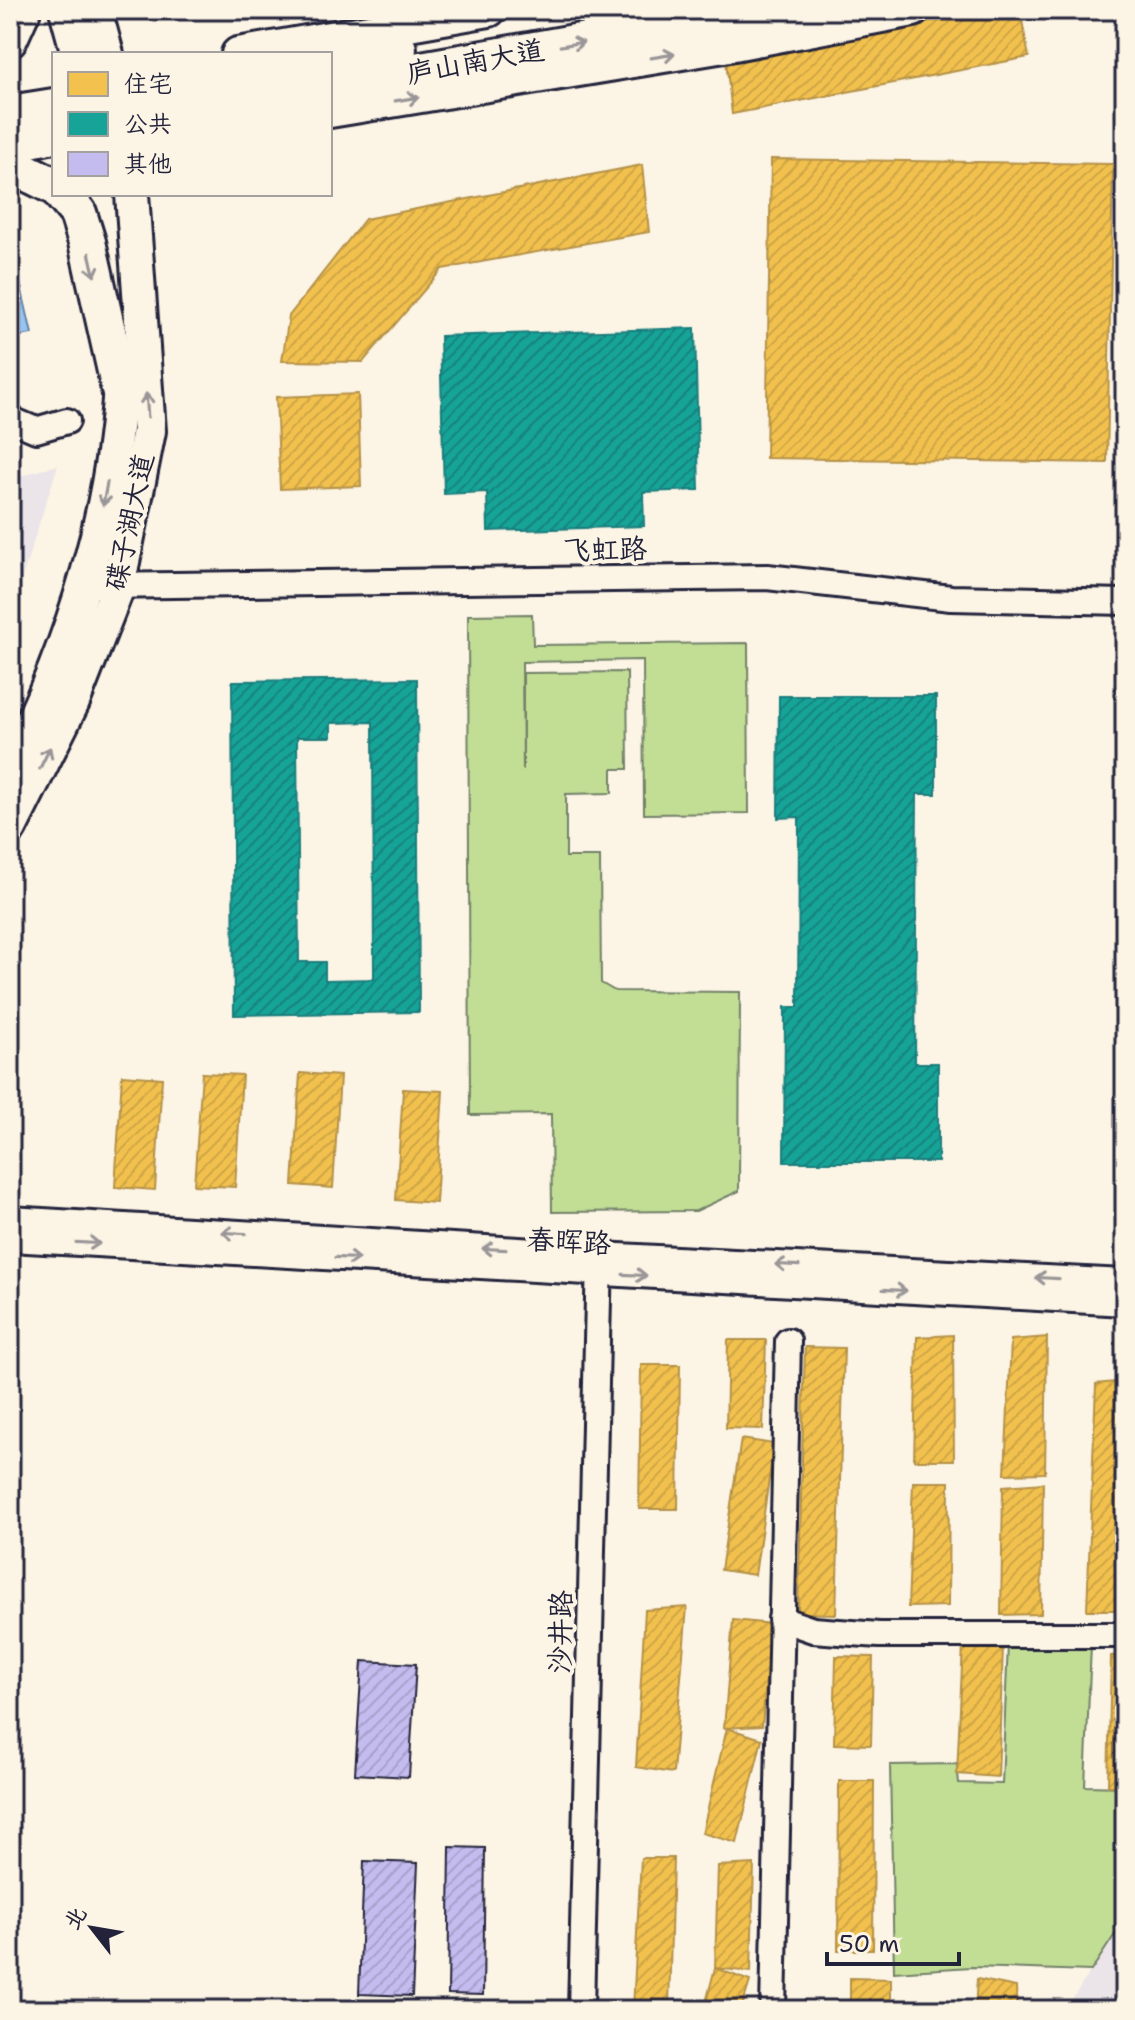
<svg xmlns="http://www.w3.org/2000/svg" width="1135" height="2020" font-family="'Shantell Sans','LXGW WenKai TC',sans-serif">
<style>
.built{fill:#ebe4e8}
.green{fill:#c2de95;stroke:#728068;stroke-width:2}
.water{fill:url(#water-ripples);stroke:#6883a8;stroke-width:2}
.homes{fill:url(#homes-hatch);stroke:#b49148;stroke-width:2}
.public{fill:url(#public-hatch);stroke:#1a7c7c;stroke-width:2;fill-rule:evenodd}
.building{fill:url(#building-hatch);stroke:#22223b;stroke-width:2}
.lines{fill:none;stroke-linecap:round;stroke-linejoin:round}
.minor-casing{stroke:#22223b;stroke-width:30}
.major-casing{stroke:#22223b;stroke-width:38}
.highway-casing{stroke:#22223b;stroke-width:42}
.minor{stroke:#fcf5e5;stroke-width:24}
.major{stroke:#fcf5e5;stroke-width:32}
.highway{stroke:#fcf5e5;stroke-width:36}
.oneway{stroke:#9a9698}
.labels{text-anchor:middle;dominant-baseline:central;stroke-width:8;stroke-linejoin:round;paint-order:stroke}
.street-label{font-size:28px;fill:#22223b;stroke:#fcf5e5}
</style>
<defs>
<pattern id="water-ripples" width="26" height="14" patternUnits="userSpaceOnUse" patternTransform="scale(2)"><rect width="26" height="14" fill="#97c4f1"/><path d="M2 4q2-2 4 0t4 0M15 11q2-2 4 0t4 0" fill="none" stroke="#82a8d0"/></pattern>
<pattern id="homes-hatch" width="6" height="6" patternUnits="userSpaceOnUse" patternTransform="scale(2)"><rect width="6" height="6" fill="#f2c14e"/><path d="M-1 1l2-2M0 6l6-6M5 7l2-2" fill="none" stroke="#cfa645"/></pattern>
<pattern id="public-hatch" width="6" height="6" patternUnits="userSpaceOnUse" patternTransform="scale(2)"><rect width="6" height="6" fill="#17a398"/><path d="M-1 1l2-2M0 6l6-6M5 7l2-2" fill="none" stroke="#14847d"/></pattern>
<pattern id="building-hatch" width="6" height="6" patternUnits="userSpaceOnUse" patternTransform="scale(2)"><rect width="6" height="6" fill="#c4bcee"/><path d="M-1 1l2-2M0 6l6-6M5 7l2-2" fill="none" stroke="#a8a1cd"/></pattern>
</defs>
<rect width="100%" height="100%" fill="#fcf5e5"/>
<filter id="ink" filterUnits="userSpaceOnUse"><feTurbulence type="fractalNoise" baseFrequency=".0125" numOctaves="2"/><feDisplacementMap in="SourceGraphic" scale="16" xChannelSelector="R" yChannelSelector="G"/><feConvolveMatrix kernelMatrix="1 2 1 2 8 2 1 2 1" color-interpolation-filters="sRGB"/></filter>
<g filter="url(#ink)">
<g class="built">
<polygon points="58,465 10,615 10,479"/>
<polygon points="1125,1919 1125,2010 1065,2010"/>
</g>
<g class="green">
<polygon points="532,614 533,645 748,643 749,813 644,814 643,660 522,662 523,770 523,673 627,672 628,769 612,769 612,793 566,794 566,857 600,857 601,983 615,991 740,992 739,1191 696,1211 552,1212 551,1114 470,1115 468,615"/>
<polygon points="1008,1644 1091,1645 1085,1786 1125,1787 1125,1919 1091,1971 971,1967 894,1972 890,1765 957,1764 959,1783 1002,1784"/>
</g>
<polygon class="water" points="10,239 32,334 10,338"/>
<g class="homes">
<polygon points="973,10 1020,10 1029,57 732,114 726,61"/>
<polygon points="771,159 1113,164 1107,463 766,458"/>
<polygon points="642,165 649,232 442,269 363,362 282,361 289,316 365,219"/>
<polygon points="358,394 361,486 280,489 276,397"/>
<polygon points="202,1073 242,1075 235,1187 194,1185"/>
<polygon points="300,1073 340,1076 333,1188 293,1185"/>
<polygon points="122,1075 162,1078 155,1190 115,1187"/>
<polygon points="403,1089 443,1091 436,1203 396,1200"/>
<polygon points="953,1335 954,1460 914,1460 917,1337"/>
<polygon points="1047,1337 1045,1473 1005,1474 1011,1340"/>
<polygon points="728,1340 766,1340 763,1429 726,1428"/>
<polygon points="805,1347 844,1348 836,1614 798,1613"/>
<polygon points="641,1365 680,1365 678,1509 639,1509"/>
<polygon points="1125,1381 1124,1610 1087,1610 1096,1384"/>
<polygon points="741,1439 774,1444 755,1575 721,1570"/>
<polygon points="913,1482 949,1482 948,1606 908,1607"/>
<polygon points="1043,1483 1041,1614 1001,1615 1003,1486"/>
<polygon points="687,1607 673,1773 636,1767 645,1610"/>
<polygon points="733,1620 771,1624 762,1726 724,1728"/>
<polygon points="963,1644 1003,1648 998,1777 957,1774"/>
<polygon points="1125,1655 1125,1786 1108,1786 1111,1656"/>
<polygon points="836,1656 873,1657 871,1745 834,1744"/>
<polygon points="727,1728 762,1739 737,1843 702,1833"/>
<polygon points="839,1781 874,1781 873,1950 838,1950"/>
<polygon points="641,1858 673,1858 669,2008 633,2008"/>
<polygon points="754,1864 751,1972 715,1968 718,1866"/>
<polygon points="715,1968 750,1981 741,2010 704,2010"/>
<polygon points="850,1978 891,1979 891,2010 850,2010"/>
<polygon points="977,1979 1016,1987 1017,2010 975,2010"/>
</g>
<g class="public">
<polygon points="695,328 699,490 643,492 644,526 488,531 487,492 444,494 440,336"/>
<path d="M417 679 419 1012 234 1015 232 681ZM373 722 374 979 325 980V962H299L297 737H331V723Z"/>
<polygon points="779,696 936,696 936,794 917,794 915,1063 938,1063 938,1162 784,1162 785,1007 798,1007 799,817 778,818"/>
</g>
<g class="building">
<polygon points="362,1661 416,1664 409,1777 355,1774"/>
<polygon points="450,1847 485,1848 483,1995 448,1994"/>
<polygon points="364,1861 418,1863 412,1996 359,1994"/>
</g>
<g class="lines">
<g class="minor-casing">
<g id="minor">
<polyline points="10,419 36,430 67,421"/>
<polyline points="101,586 767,577 951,598 1125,602"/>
<polyline points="10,1219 600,1255 1125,1282"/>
<polyline points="10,1239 1125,1303"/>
<polyline points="781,1619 813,1630 879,1635 1125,1635"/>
<polyline points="581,2010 599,1257"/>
<polyline points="773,2010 788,1341"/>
</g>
</g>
<g class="major-casing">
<g id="major">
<polyline points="66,10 78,54"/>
<polyline points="95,10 107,54"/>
<polyline points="10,41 24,10"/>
<polyline points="238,54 489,10"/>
<polyline points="330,111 718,47 913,10"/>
<path d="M10 767C74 643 116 504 121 365"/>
<polyline points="10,828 73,702 118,587 149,431 132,194"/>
</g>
</g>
<g class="highway-casing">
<g id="highway">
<polyline points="330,61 398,49"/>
<polyline points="330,86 762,10"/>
<polyline points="10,114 54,107"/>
<polyline points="10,143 54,134"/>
<polyline points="10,169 26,172 54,186"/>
<polyline points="62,194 78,213 87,242 120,389"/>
</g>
</g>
<use href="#minor" class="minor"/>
<use href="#major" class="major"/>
<use href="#highway" class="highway"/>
</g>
<defs><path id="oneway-shaft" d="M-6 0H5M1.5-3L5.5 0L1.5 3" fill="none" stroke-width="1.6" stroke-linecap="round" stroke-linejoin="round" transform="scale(2)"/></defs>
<g class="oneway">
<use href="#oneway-shaft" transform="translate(572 44) rotate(-10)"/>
<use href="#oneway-shaft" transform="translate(663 56) rotate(-9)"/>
<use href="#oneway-shaft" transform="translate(407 99) rotate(-9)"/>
<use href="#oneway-shaft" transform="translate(92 265) rotate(77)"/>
<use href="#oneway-shaft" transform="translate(147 405) rotate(-94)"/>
<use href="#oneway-shaft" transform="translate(105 494) rotate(100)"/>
<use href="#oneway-shaft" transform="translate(45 758) rotate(-64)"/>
<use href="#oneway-shaft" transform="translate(234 1233) rotate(-177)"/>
<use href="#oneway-shaft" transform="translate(88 1243) rotate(3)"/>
<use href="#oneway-shaft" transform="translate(494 1249) rotate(-177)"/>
<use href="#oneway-shaft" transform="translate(347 1258) rotate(3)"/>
<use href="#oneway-shaft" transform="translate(787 1265) rotate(-177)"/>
<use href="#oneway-shaft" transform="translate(635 1275) rotate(3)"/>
<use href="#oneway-shaft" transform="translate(1047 1278) rotate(-177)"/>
<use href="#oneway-shaft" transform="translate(895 1290) rotate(3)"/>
</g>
</g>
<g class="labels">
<g class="street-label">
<text transform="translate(475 61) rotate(-10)">庐山南大道</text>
<text transform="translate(129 522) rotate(-78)">碟子湖大道</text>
<text transform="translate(605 549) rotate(-1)">飞虹路</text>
<text transform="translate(569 1241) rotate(3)">春晖路</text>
<text transform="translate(560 1632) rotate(-89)">沙井路</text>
</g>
</g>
<rect width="1135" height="2020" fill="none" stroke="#fcf5e5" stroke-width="40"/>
<rect x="20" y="20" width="1095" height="1980" fill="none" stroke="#22223b" stroke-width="3" filter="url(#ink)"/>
<rect x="52" y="52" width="280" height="144" fill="#fcf5e5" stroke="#a5a1a1" stroke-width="2"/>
<rect x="68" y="72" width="40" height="24" fill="#f2c14e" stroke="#a5a1a1" stroke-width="2"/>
<text x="124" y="92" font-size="24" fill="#22223b">住宅</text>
<rect x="68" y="112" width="40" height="24" fill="#17a398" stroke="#a5a1a1" stroke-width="2"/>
<text x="124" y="132" font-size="24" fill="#22223b">公共</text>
<rect x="68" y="152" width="40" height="24" fill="#c4bcee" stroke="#a5a1a1" stroke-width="2"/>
<text x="124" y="172" font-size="24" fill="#22223b">其他</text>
<g transform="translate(92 1928) rotate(301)" stroke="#fcf5e5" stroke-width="6" paint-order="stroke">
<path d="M0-6L14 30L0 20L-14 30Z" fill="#22223b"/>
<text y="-12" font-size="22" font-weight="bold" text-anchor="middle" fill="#22223b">北</text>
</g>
<path d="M827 1952v12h132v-12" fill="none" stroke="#22223b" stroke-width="4"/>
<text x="839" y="1952" font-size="24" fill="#22223b" stroke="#fcf5e5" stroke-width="6" paint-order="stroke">50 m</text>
</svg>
